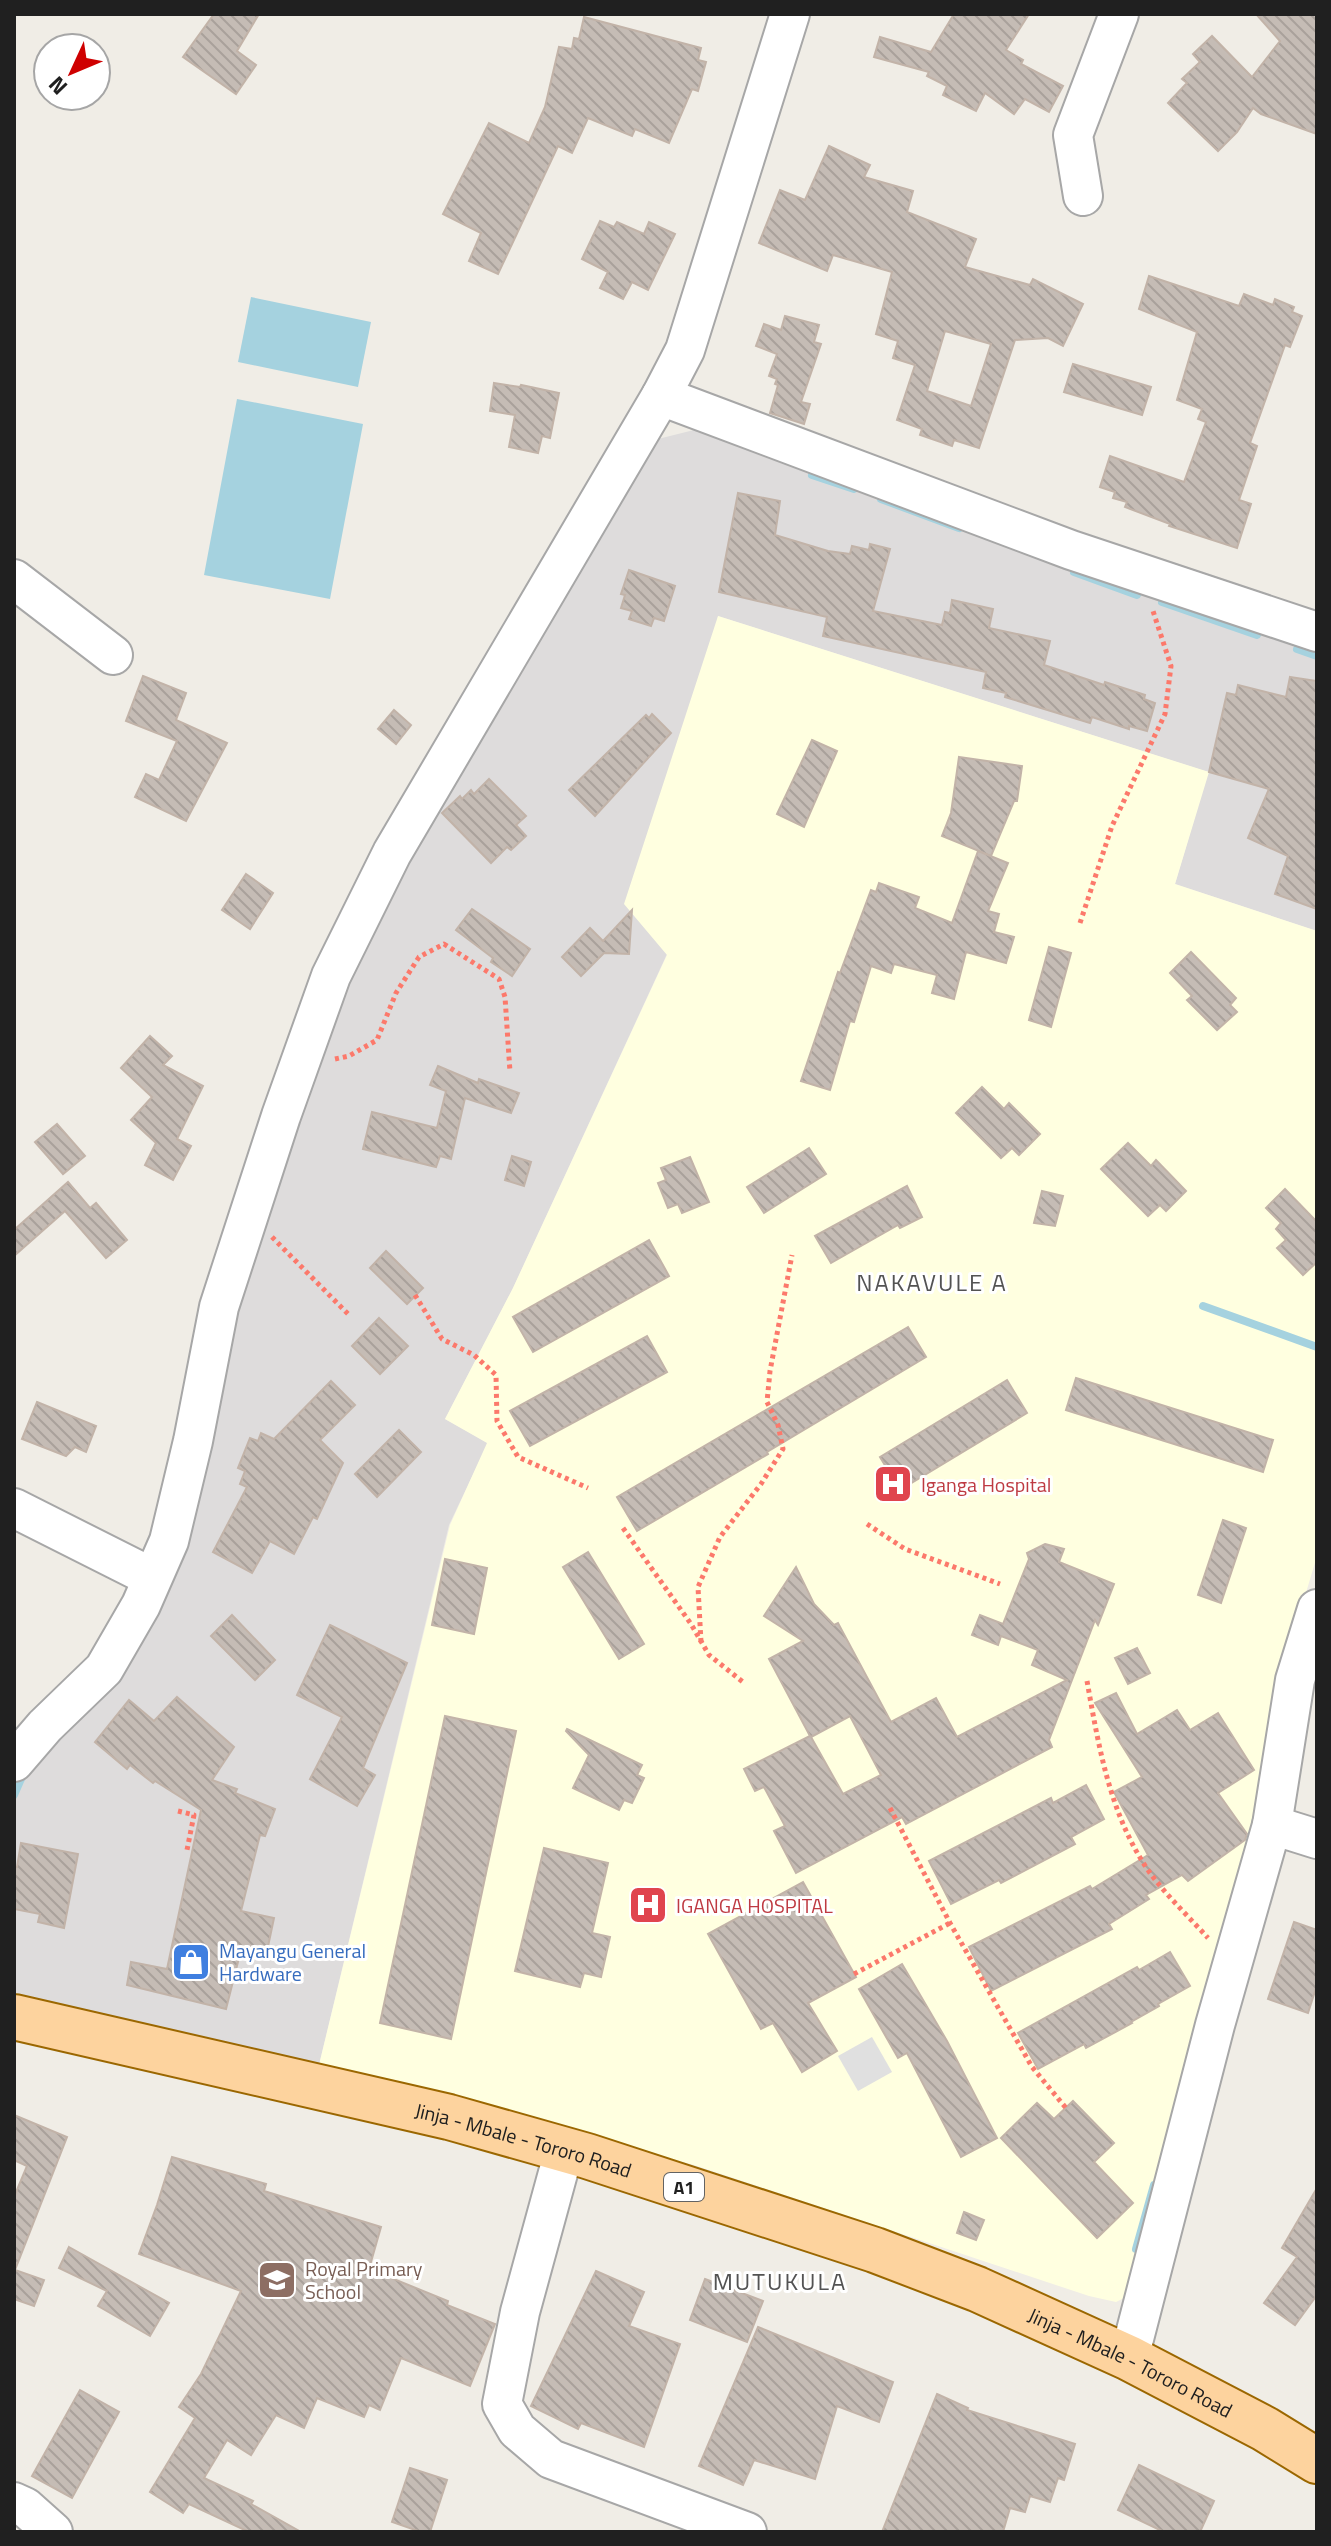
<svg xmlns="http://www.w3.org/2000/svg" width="1331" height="2546" font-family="'Titillium Web',sans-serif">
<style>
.residential{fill:#dedcdc}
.education{fill:#ffffe0}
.parking{fill:#e0e0e0}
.water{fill:#a5d2df}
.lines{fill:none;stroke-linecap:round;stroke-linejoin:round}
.stream{stroke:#a5d2df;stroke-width:8}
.building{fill:url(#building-back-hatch);stroke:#c2b3a8;stroke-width:2;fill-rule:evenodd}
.minor-casing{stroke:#a7a7a7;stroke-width:42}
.major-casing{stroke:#9b6700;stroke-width:48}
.path{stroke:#fc796b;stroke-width:5;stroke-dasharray:4 4;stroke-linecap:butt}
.minor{stroke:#fff;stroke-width:38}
.major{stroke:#fdd39e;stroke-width:44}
.labels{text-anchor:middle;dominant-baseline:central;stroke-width:6;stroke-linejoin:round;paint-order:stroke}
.shield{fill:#fff;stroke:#636363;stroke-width:2}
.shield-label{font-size:18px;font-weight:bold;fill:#202020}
.health-label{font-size:20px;fill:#be3a42;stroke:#fff;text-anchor:start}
.shop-label{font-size:20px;fill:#366cbe;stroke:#fff;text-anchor:start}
.street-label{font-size:20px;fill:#202020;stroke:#fff}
.education-label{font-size:20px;fill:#785e54;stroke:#fff;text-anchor:start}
.quarter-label{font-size:24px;letter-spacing:2px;fill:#535353;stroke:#fff}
</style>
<defs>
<pattern id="building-back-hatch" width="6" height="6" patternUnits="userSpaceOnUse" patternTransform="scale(2)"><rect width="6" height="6" fill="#c5bcb5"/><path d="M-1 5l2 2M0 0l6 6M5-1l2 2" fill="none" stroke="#a9a19b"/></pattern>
</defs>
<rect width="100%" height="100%" fill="#f0ede6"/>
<polygon class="residential" points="698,429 1317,646 1317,931 1175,884 1208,772 718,616 667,954 513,1288 445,1419 488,1443 449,1525 319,2065 14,1999 14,1784 18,1774 105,1679 227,1317 348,971 424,818 646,442"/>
<polygon class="education" points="718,616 1209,772 1175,884 1317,931 1317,1556 1305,1596 1280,1733 1130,2295 1116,2302 1089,2296 694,2165 319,2065 450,1525 487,1443 445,1419 513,1288 667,955 624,904"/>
<polygon class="parking" points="872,2037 892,2072 858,2091 838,2056"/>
<g class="water">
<polygon points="251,297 371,322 358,387 238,362"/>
<polygon points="237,399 363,424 330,599 204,575"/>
</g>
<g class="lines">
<g class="stream">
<polyline points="812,475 854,489"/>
<polyline points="881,499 959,528"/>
<polyline points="1074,572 1137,595"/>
<polyline points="1162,602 1257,635"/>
<polyline points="1297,649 1317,656"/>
<polyline points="1203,1306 1317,1347"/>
<polyline points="14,1795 24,1772"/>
<polyline points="1136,2249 1154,2185"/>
</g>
</g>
<g class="building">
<polygon points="214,14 259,14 237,51 256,65 236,94 183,57"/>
<polygon points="954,14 1029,14 1006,50 1023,60 1021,64 1063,86 1049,112 1025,99 1014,114 985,93 976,111 943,95 947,86 927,76 929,72 874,57 880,37 931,52"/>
<polygon points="1256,14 1317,14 1317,134 1261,114 1253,108 1237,132 1218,151 1168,103 1187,83 1182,79 1200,62 1193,54 1212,36 1252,77 1280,41"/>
<polygon points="584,17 701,48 698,60 706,62 698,91 692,89 669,143 635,129 632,136 588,118 572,153 558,146 498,274 469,261 481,233 443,214 489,123 529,143 545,107 559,47 572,49 574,38 579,39"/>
<path d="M829 146 870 165 864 177 913 191 907 212 976 239 965 267 1030 285 1033 279 1083 304 1063 346 1048 338 1015 340 979 448 954 440 952 446 920 435 922 429 897 420 915 365 893 358 898 341 876 334 892 272 833 255 827 271 759 243 780 190 805 200ZM945 331 991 344 971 406 927 391Z"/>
<polygon points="600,221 614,227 617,222 644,234 649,222 675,234 648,290 632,282 623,299 600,288 608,272 582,259"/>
<polygon points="1149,276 1239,306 1244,294 1273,305 1275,299 1294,307 1292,312 1302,316 1290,347 1285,345 1250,443 1257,446 1239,500 1251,504 1237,548 1169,526 1170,524 1125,507 1127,502 1113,498 1115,492 1100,487 1110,456 1184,482 1206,422 1198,419 1202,409 1177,400 1197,332 1139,309"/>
<polygon points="785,316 819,325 814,342 821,344 801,402 810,404 804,424 770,413 778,385 775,384 777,379 769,376 777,354 756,346 764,324 781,330"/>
<polygon points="1073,364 1151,387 1142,415 1064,392"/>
<polygon points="494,383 520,387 521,385 559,393 550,438 542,436 538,453 509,447 515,415 490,411"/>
<polygon points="738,493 780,501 775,535 828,551 850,554 852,546 869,550 870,544 890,549 873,611 942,625 945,612 950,613 952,600 993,609 989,628 1050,641 1044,665 1104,685 1105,682 1145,695 1144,699 1155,703 1147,731 1129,726 1129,729 1092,717 1090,723 1005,697 1006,693 983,688 986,672 823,636 827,617 719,592"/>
<polygon points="629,570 675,586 664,621 654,618 651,626 629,619 632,611 621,608 625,595 621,594"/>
<polygon points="143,676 186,693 176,720 227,743 186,821 135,797 146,774 159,780 177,741 126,721"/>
<polygon points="1290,677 1317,681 1317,909 1275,894 1288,856 1248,838 1269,789 1209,772 1227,693 1236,695 1238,685 1286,697"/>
<polygon points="394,710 411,725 396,744 378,729"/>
<polygon points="652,714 671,733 595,816 569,790 646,715 649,718"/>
<polygon points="812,740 837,751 804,827 777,814"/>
<polygon points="959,757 1022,766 1017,801 1014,801 991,856 942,836 951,813"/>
<polygon points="489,779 526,816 516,825 526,836 511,850 507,847 491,863 442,813 460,796 462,799 471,790 474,794"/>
<polygon points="978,851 1008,863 988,911 999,914 994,932 1014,937 1006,963 966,952 954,999 932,993 937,975 894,964 891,973 871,966 854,1022 850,1021 830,1090 801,1081 838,972 840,973 871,890 876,892 879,883 919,897 915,908 952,923"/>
<polygon points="246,874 273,893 250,929 222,910"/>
<polygon points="472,909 530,949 512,976 491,962 493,958 456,930"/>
<polygon points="632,910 629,954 604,953 581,976 562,957 590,928 603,941"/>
<polygon points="1049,947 1071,953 1051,1027 1029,1020"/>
<polygon points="1191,952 1236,998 1230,1005 1237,1012 1217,1030 1187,1000 1192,996 1170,973"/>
<polygon points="150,1036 172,1056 163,1065 203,1086 177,1139 191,1146 173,1180 145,1165 156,1143 131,1120 152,1097 121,1068"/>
<polygon points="438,1066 478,1083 479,1079 519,1093 511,1113 465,1098 451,1159 440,1156 436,1167 363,1149 372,1112 437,1128 446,1091 430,1085"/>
<polygon points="982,1087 1004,1109 1009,1103 1040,1134 1019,1155 1012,1148 1001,1158 956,1113"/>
<polygon points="57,1124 85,1156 63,1174 35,1142"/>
<polygon points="1128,1143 1151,1166 1156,1160 1186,1191 1166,1211 1160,1205 1148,1216 1101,1169"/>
<polygon points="809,1148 826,1174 764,1213 747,1187"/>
<polygon points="512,1156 531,1162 524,1186 505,1180"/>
<polygon points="690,1157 709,1202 682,1213 678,1204 668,1208 658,1183 666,1180 661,1168"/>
<polygon points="68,1182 90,1208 96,1203 127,1240 106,1258 65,1211 14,1256 14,1230"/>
<polygon points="907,1186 922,1217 900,1228 898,1225 831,1263 815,1236"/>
<polygon points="1285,1189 1317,1222 1317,1262 1303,1275 1277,1248 1286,1240 1276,1229 1281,1223 1266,1208"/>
<polygon points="1042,1191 1063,1196 1055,1226 1034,1223"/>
<polygon points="649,1240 669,1276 533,1352 513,1317"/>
<polygon points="386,1251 423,1288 407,1304 370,1268"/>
<polygon points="379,1318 408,1346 380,1374 352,1346"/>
<polygon points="908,1327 926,1357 767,1452 768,1454 637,1531 617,1497"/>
<polygon points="647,1336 667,1372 530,1446 510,1411"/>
<polygon points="1076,1378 1273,1440 1263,1472 1066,1410"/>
<polygon points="1007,1380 1027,1413 900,1490 880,1457"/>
<polygon points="331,1381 355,1405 320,1440 343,1463 317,1519 313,1517 294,1554 270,1541 252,1573 213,1552 247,1487 240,1484 245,1471 238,1468 250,1438 258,1441 261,1433 274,1439"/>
<polygon points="37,1402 96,1426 86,1452 75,1447 66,1456 22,1439"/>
<polygon points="399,1430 421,1452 377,1497 355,1474"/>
<polygon points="1223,1520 1246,1528 1221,1603 1198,1595"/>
<path d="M1045 1544 1064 1549 1059 1562 1114 1584 1098 1625 1095 1620 1049 1740 1052 1747 906 1824 902 1817 796 1873 774 1831 785 1826 764 1787 755 1791 744 1769 810 1736 769 1659 803 1641 764 1616 796 1567 814 1604 834 1625 838 1623 891 1722 936 1698 957 1737 1067 1680 1032 1665 1038 1650 1001 1636 998 1645 972 1635 980 1615 1003 1624 1029 1559 1027 1553ZM850 1716 881 1775 843 1794 811 1737Z"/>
<polygon points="588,1552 644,1644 619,1659 563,1567"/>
<polygon points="445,1559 487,1568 474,1634 432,1625"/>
<polygon points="232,1615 275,1660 255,1680 211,1636"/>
<polygon points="330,1625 407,1663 363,1768 375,1775 357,1806 310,1779 342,1717 297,1695"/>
<polygon points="1137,1648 1150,1673 1128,1684 1115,1658"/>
<polygon points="1116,1693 1137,1734 1177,1710 1190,1730 1218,1713 1254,1770 1218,1793 1247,1834 1245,1840 1188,1881 1182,1875 1146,1895 1149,1899 1109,1924 1112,1929 991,1991 969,1947 1090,1886 1092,1889 1148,1855 1114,1792 1142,1777 1095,1703"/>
<polygon points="177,1697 234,1747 212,1780 237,1789 235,1793 275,1809 265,1836 260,1835 241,1911 274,1918 266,1956 241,1950 226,2009 127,1985 131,1962 167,1969 201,1810 155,1781 153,1783 130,1765 127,1769 95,1742 129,1700 154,1721"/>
<polygon points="445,1716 516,1731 451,2039 380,2023"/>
<polygon points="567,1729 642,1765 637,1775 644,1778 632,1803 624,1800 619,1810 573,1788 589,1755 566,1731"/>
<polygon points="1086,1785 1104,1819 1071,1837 1075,1844 1001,1883 999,1880 951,1904 929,1861 1051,1798 1053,1803"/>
<polygon points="21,1843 78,1854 64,1928 38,1922 40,1914 14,1909 14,1867 17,1867"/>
<polygon points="544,1848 608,1863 592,1933 610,1937 601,1977 584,1973 580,1987 515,1971"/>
<polygon points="803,1882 856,1977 808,2003 837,2051 802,2072 773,2023 761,2029 708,1934"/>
<polygon points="1294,1922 1317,1930 1317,1985 1308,2013 1268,1999"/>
<polygon points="1170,1952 1190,1986 1158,2004 1159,2006 1131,2022 1132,2023 1086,2048 1084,2044 1038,2069 1018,2033 1137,1967 1139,1970"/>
<polygon points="902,1964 947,2041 997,2138 961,2157 907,2053 898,2058 859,1989"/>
<polygon points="1073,2101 1114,2143 1094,2162 1133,2203 1097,2238 1001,2138 1037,2103 1054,2119"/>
<polygon points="14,2115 67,2137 15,2270 44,2280 34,2306 14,2299 14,2197 27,2166 14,2160"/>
<polygon points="172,2157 266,2184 264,2191 381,2227 369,2269 448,2301 447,2305 495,2324 470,2386 401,2358 380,2410 369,2405 364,2417 317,2398 304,2428 276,2415 251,2455 227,2440 204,2478 253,2501 251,2504 301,2532 249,2532 189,2504 183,2513 150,2492 195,2418 179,2407 201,2374 241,2291 139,2254 157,2205"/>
<polygon points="1317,2188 1317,2295 1295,2325 1264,2303 1297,2257 1282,2248"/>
<polygon points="964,2212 984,2220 976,2240 957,2233"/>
<polygon points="69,2247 169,2303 150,2336 98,2306 107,2291 59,2268"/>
<polygon points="596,2271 644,2292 629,2326 680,2344 644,2447 581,2423 578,2429 531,2406"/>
<polygon points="705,2279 763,2301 747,2342 690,2320"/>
<polygon points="758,2327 893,2382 879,2422 837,2406 815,2479 754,2460 743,2485 699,2466"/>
<polygon points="80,2390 119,2412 72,2498 32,2476"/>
<polygon points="937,2394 968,2408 967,2410 1075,2444 1064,2480 1058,2478 1050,2502 1030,2496 1025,2512 1010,2508 1003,2532 882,2532"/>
<polygon points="1139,2465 1214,2501 1200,2532 1164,2532 1118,2510"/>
<polygon points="410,2468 447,2480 430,2532 421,2532 392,2522"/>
</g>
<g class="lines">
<g class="minor-casing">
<g id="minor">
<polyline points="790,14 685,350 661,396 1071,550 1317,632"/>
<polyline points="1083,196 1073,135 1119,14"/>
<polyline points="14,579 113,655"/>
<polyline points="14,1508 151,1577"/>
<polyline points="14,1762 45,1726 104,1669 141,1605 169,1541 193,1441 219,1307 281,1116 331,976 392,853 661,396"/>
<polyline points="1272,1825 1317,1839"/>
<polyline points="564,2151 520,2312 502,2404 517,2430 551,2459 747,2532"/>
<polyline points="1129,2358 1215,2025 1272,1825 1295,1680 1317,1609"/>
<polyline points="14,2502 25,2507 53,2532"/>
</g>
</g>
<g class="major-casing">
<g id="major">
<path id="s1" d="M14 2017 449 2117 587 2156 875 2250 977 2289 1129 2358 1265 2429 1317 2461"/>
</g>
</g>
<g class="path">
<polyline points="1080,923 1112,826 1165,714 1171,666 1152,608"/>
<polyline points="335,1059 349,1056 377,1040 396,993 419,957 444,944 499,979 505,997 510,1072"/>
<polyline points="272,1237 350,1316"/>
<polyline points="415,1295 442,1339 474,1355 496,1375 497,1421 518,1457 588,1488"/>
<polyline points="867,1524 905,1549 1000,1584"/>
<polyline points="623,1528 691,1624 709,1655 743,1682"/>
<polyline points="701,1642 698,1587 720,1537 761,1484 783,1449 778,1425 767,1402 770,1371 792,1255"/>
<path d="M1087 1681C1099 1748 1110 1816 1150 1873 1167 1896 1189 1917 1208 1938"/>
<polyline points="890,1808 950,1923 1032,2067 1066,2108"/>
<polyline points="178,1811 194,1815 187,1850"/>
<polyline points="854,1974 950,1923"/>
</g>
<use href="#minor" class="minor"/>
<use href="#major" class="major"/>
</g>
<defs>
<g id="hospital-square" transform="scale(2)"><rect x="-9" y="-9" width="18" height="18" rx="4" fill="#e0444e" stroke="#fff"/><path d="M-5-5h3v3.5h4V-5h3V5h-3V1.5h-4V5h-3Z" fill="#fff"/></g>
<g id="shop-square" transform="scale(2)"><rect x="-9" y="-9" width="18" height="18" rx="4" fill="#3f7fe0" stroke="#fff"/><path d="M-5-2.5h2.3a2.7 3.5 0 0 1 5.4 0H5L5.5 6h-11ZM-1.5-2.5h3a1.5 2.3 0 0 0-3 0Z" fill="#fff"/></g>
<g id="school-square" transform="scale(2)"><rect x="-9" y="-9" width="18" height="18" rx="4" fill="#8d6e63" stroke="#fff"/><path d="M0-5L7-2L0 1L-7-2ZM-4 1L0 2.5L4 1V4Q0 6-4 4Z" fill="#fff"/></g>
</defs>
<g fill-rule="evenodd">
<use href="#hospital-square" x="893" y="1484"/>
<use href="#hospital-square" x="648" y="1905"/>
<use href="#shop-square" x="191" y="1962"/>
<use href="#school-square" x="277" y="2280"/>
</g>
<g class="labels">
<rect class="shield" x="664" y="2173" width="40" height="28" rx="6"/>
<g class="shield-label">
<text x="684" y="2187">A1</text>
</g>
<g class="health-label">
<text x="921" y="1484">Iganga Hospital</text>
<text x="676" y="1905">IGANGA HOSPITAL</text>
</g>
<g class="shop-label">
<text x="219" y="1950">Mayangu General<tspan x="219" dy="23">Hardware</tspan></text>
</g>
<g class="street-label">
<text stroke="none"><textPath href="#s1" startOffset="524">Jinja - Mbale - Tororo Road</textPath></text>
<text stroke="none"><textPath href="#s1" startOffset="1172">Jinja - Mbale - Tororo Road</textPath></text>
</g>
<g class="education-label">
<text x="305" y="2268">Royal Primary<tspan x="305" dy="23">School</tspan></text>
</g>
<g class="quarter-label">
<text x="932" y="1282">NAKAVULE A</text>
<text x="780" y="2281">MUTUKULA</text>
</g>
</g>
<rect width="1331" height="2546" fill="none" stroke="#202020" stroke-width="32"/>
<g transform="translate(72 72) rotate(226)"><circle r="38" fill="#ffffff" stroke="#a6a6a6" stroke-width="2"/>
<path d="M0-6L14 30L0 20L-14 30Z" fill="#cf0001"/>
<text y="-12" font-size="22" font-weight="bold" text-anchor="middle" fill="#202020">N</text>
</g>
</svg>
